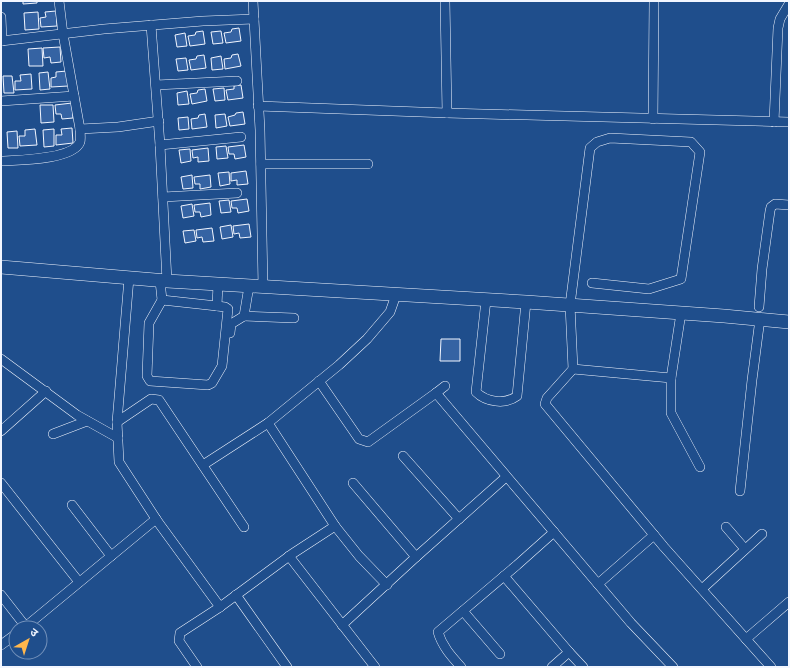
<svg xmlns="http://www.w3.org/2000/svg" width="790" height="668" font-family="Inter,'Noto Sans Devanagari',sans-serif">
<style>
.building{fill:#3563a3;stroke:#f2f6ff}
.lines{fill:none;stroke-linecap:round;stroke-linejoin:round}
.street-casing{stroke:#f2f6ff;stroke-width:10}
.secondary-casing{stroke:#f2f6ff;stroke-width:14}
.street{stroke:#1f4e8c;stroke-width:9}
.secondary{stroke:#1f4e8c;stroke-width:13}
</style>
<rect width="100%" height="100%" fill="#1f4e8c"/>
<g class="building">
<polygon points="23,1 37,1 37,3 23,4"/>
<polygon points="56,11 57,26 41,27 40,18 46,17 45,12"/>
<polygon points="38,12 39,29 25,30 24,13"/>
<polygon points="239,28 241,41 226,43 224,33 231,32 232,29"/>
<polygon points="203,31 205,44 190,46 188,36 195,35 196,32"/>
<polygon points="221,31 223,43 213,44 211,32"/>
<polygon points="185,33 187,46 177,47 175,35"/>
<polygon points="60,47 61,62 51,63 50,57 44,58 43,48"/>
<polygon points="42,48 43,66 29,66 28,49"/>
<polygon points="238,54 241,66 225,69 224,59 231,58 232,55"/>
<polygon points="204,55 206,68 191,70 189,60 196,59 197,56"/>
<polygon points="221,56 223,69 212,70 211,58"/>
<polygon points="186,58 188,70 178,71 176,59"/>
<polygon points="67,71 68,86 51,87 51,78 56,77 56,72"/>
<polygon points="48,72 50,89 40,90 39,73"/>
<polygon points="31,74 32,89 15,90 15,81 21,81 20,75"/>
<polygon points="3,76 12,76 14,93 4,93"/>
<polygon points="241,85 243,98 228,100 226,90 234,89 234,86"/>
<polygon points="224,88 225,100 215,101 213,89"/>
<polygon points="205,89 207,101 192,104 190,94 197,93 198,90"/>
<polygon points="187,91 189,104 178,105 177,93"/>
<polygon points="72,103 73,118 62,119 61,114 56,114 55,105"/>
<polygon points="40,105 53,105 54,122 41,123"/>
<polygon points="243,112 245,124 230,126 228,117 235,115 236,113"/>
<polygon points="205,114 207,127 192,129 191,119 198,118 199,115"/>
<polygon points="225,114 227,126 216,128 215,115"/>
<polygon points="188,117 189,129 179,130 178,118"/>
<polygon points="72,128 73,143 56,145 56,135 62,135 61,129"/>
<polygon points="35,129 37,145 20,146 19,136 25,136 25,130"/>
<polygon points="54,129 54,146 44,147 43,130"/>
<polygon points="17,131 18,148 8,148 7,132"/>
<polygon points="244,145 246,157 235,159 234,154 229,154 228,147"/>
<polygon points="226,146 228,158 217,159 216,147"/>
<polygon points="208,148 209,161 198,162 198,157 193,158 192,150"/>
<polygon points="190,149 191,161 181,163 179,150"/>
<polygon points="246,171 248,184 237,185 237,180 231,181 231,173"/>
<polygon points="229,172 230,184 220,186 218,173"/>
<polygon points="192,175 193,188 183,189 181,177"/>
<polygon points="210,175 211,187 200,189 200,184 195,184 194,177"/>
<polygon points="247,199 249,211 238,213 237,208 232,208 231,201"/>
<polygon points="229,200 231,212 221,213 219,201"/>
<polygon points="210,203 211,215 201,217 200,212 195,212 194,205"/>
<polygon points="192,204 194,216 183,218 181,206"/>
<polygon points="249,224 251,237 240,238 239,233 234,234 233,226"/>
<polygon points="231,225 233,237 222,239 220,227"/>
<polygon points="212,228 214,241 203,242 202,237 197,238 196,230"/>
<polygon points="194,230 196,241 185,243 183,231"/>
<polygon points="441,339 460,339 460,361 440,361"/>
</g>
<g class="lines">
<g class="street-casing">
<g id="street">
<polyline points="253,1 260,130 263,287"/>
<polyline points="445,1 447,113"/>
<polyline points="1,17 2,41"/>
<polyline points="151,25 160,145 167,281"/>
<polyline points="1,41 104,29 203,21 254,19"/>
<polyline points="156,85 237,81"/>
<polyline points="1,101 74,96"/>
<polyline points="258,106 447,113 789,122"/>
<polyline points="653,119 654,2"/>
<polyline points="774,122 778,28 780,19 789,4"/>
<polyline points="80,129 118,127 159,121"/>
<polyline points="160,145 241,137"/>
<path d="M1 161C18 160 73 160 80 142 81 138 80 133 80 129L63 34 59 1"/>
<polyline points="261,164 368,164"/>
<polyline points="163,197 237,193"/>
<polyline points="129,278 117,422 119,462 158,522 220,607"/>
<polyline points="160,281 162,300 149,323 147,376 150,381 208,385 212,383 222,366 228,309 225,307 217,306"/>
<polyline points="592,283 649,289 681,279 700,152 691,142 610,138 597,142 590,148 570,305 573,369 547,398 545,404 664,547 771,667"/>
<polyline points="249,286 244,316 294,318"/>
<polyline points="162,300 217,306 218,284"/>
<path d="M486 300 476 392C486 402 505 405 517 396L526 302"/>
<polyline points="759,307 762,269 770,211 771,207 775,204 789,205"/>
<polyline points="681,313 671,378 671,413 700,467"/>
<polyline points="230,333 231,324 244,316"/>
<polyline points="1,359 77,415 118,438"/>
<polyline points="573,369 671,378"/>
<polyline points="319,381 359,439 368,442 436,393 631,623 673,667"/>
<polyline points="436,393 445,386"/>
<polyline points="117,422 151,399 159,400 244,527"/>
<polyline points="268,423 335,526 359,556 387,585"/>
<polyline points="1,431 46,391"/>
<polyline points="53,434 87,421"/>
<polyline points="403,456 459,519"/>
<polyline points="203,465 268,423 339,365 367,339 390,312 396,295"/>
<polyline points="1,483 79,582"/>
<polyline points="353,483 416,557"/>
<polyline points="740,491 752,380 760,319"/>
<polyline points="72,505 111,556"/>
<polyline points="726,527 745,549"/>
<polyline points="289,556 375,667"/>
<polyline points="504,576 569,652 552,667"/>
<polyline points="598,584 654,535"/>
<polyline points="702,589 762,534"/>
<polyline points="1,595 26,627"/>
<polyline points="236,595 287,667"/>
<polyline points="463,611 500,654"/>
<polyline points="342,625 416,557 506,477"/>
<polyline points="24,628 156,519"/>
<polyline points="746,639 789,602"/>
<polyline points="1,645 16,634"/>
<polyline points="569,652 583,667"/>
<polyline points="197,667 179,641 180,633 220,607 292,554 335,526"/>
<path d="M461 667C451 656 442 646 438 632L517 565 554 532"/>
</g>
</g>
<g class="secondary-casing">
<polyline id="secondary" points="1,267 167,281 526,302 724,316 789,322"/>
</g>
<use href="#street" class="street"/>
<use href="#secondary" class="secondary"/>
</g>
<rect width="790" height="668" fill="none" stroke="#f2f6ff" stroke-width="4"/>
<g transform="translate(28 640) rotate(39)"><circle r="19" fill="#1f4e8c" stroke="#7391ba"/>
<path d="M0-3L7 15L0 10L-7 15Z" fill="#ffb74d"/>
<text y="-6" font-size="11" font-weight="bold" text-anchor="middle" fill="#f2f6ff">उ</text>
</g>
</svg>
